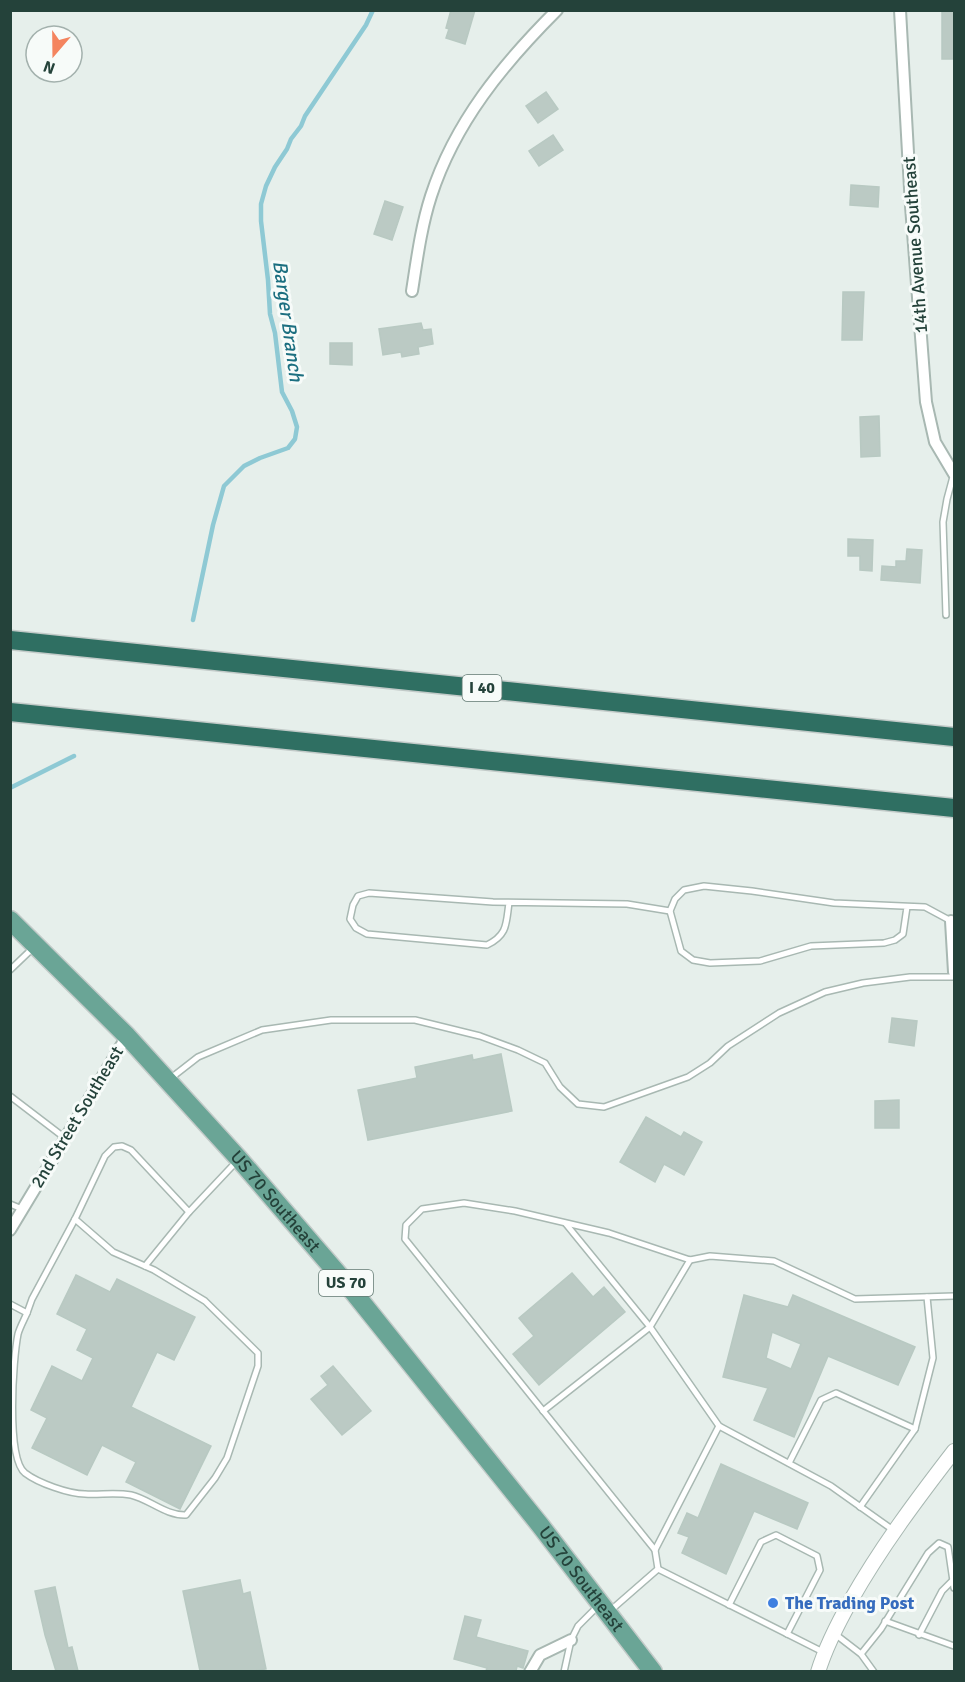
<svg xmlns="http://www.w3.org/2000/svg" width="965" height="1682" font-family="Signika,sans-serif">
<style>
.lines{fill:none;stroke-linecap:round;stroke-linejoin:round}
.stream{stroke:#8ec9d4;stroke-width:4.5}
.building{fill:#bbcac4;stroke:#b8c9c2;stroke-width:1.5;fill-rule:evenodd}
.service-casing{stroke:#a8b8b2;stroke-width:8}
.minor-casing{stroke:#a8b8b2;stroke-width:14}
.tertiary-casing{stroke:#a8b8b2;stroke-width:16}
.primary-casing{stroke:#c2cac8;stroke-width:21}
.motorway-casing{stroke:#c2cac8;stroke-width:21}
.service{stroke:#fff;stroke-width:5}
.minor{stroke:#fff;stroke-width:10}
.tertiary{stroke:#fff;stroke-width:14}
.primary{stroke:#6aa596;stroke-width:18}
.motorway{stroke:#2f6f62;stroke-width:18}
.shop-dot{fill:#3f7fe0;stroke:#f7fbf9;stroke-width:2}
.labels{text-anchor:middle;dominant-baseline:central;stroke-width:6;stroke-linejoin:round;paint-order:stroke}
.shield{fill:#f7fbf9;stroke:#637a73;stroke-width:1.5}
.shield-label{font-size:16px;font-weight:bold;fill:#24423a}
.street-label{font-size:18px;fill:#24423a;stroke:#f7fbf9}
.shop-label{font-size:18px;font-weight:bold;fill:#366cbe;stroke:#f7fbf9;text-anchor:start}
.water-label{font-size:20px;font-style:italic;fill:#1c6f80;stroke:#f7fbf9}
</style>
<rect width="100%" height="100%" fill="#e6efeb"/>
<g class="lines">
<g class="stream">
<polyline points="193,620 213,525 224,486 244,466 260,458 288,448 295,439 297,427 292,411 282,392 275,333 270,314 268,280 261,221 261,204 266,186 275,167 287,149 291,139 301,126 305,116 366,25 373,10"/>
<polyline points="10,788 74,756"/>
</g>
</g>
<g class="building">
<polygon points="451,10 475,10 465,44 446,38 449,29 446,28"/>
<rect x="942" y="10" width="12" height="49"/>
<polygon points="546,92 558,109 538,123 526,106"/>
<polygon points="553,135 563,150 539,166 529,151"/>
<polygon points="851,185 879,187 878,207 850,205"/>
<polygon points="385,201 403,207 392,240 374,234"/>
<polygon points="843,292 864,292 862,340 842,340"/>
<polygon points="421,323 423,330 431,329 433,344 418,347 419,354 402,357 401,352 383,355 379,329"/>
<polygon points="330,343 352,343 352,365 330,364"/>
<polygon points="879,416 880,456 861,457 860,417"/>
<polygon points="848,539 873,540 872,571 860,570 860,556 848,556"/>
<polygon points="907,549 922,550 920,583 881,580 882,566 896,567 896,561 906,561"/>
<polygon points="892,1018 917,1021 914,1046 889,1042"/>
<polygon points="501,1054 512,1111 368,1140 358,1090 417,1078 415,1067 472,1055 473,1060"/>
<polygon points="899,1100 899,1128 875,1128 875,1101"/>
<polygon points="646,1117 681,1137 684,1132 702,1142 684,1175 664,1164 655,1182 620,1162"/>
<polygon points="572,1273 593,1297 604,1287 625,1312 539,1385 513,1354 534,1336 519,1318"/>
<polygon points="76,1275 110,1292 117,1279 195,1317 174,1360 157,1352 131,1407 211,1446 180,1509 126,1482 136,1462 102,1445 87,1475 32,1448 47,1418 31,1410 52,1366 82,1381 93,1358 77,1350 87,1329 57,1314"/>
<path d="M744 1295 788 1307 793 1295 915 1347 898 1385 828 1356 794 1437 754 1420 768 1388 723 1377ZM772 1332 801 1344 791 1369 766 1358Z"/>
<polygon points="333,1366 371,1411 342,1435 311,1399 328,1385 321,1376"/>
<polygon points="721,1464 808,1503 797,1529 754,1511 726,1574 682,1553 689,1537 678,1533 687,1513 698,1518"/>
<polygon points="240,1580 243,1594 250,1592 266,1669 254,1671 200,1671 183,1591"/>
<polygon points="55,1587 68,1648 72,1647 78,1671 56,1671 45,1635 35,1591"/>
<polygon points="465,1616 481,1620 476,1637 528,1651 523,1668 517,1666 516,1671 486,1671 487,1668 454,1659"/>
</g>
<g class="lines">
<g class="service-casing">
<g id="service">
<polyline points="946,615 943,522 947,499 954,473"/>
<path d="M509 903C506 923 508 935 487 945L367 934 356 928 350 919 353 905 358 896 369 893 493 902 627 904 670 911"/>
<polyline points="907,907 903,934 895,940 884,943 811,946 760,961 710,963 693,960 681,951 670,911 675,899 684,890 704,886 752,891 834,903 925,907 951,921"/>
<polyline points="10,970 33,948"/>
<polyline points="171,1078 198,1057 262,1030 331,1020 415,1020 480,1036 518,1050 545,1063 560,1087 578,1104 604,1107 688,1077 710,1063 728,1046 779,1013 825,992 863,983 910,977 954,977"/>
<polyline points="10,1096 65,1138"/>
<polyline points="10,1204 22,1209"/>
<polyline points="690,1260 650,1327 719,1426 831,1486 893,1530"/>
<polyline points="145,1266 189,1212"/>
<polyline points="10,1304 27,1313 32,1299 75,1219 105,1156 114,1147 122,1146 131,1150 189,1212 237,1161"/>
<path d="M27 1313C24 1320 20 1327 18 1334 13 1359 6 1457 25 1473 38 1483 69 1494 85 1494 100 1495 115 1492 131 1495 149 1499 166 1516 186 1515L215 1478 227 1458 258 1366V1353L205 1301 154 1270 113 1252 75 1219"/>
<polyline points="543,1411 650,1327 566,1224"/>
<polyline points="789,1463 821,1400 836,1393 915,1429"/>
<polyline points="860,1507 915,1429 933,1358 927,1297"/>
<polyline points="655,1550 405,1239 406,1225 422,1209 464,1203 515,1211 609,1233 690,1260 710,1256 774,1261 855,1299 954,1296"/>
<polyline points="658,1569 823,1652"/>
<polyline points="729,1605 761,1542 776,1535 817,1556 820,1570 787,1634"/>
<polyline points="611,1610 658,1569 655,1550 719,1426"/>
<polyline points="885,1621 954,1646"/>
<polyline points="835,1634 861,1654 874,1672"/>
<polyline points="919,1635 942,1591 953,1580"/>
<polyline points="861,1654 881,1629 928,1553 939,1543 948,1547 954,1588"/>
<polyline points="564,1672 571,1640 578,1626 598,1606"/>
</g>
</g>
<g class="minor-casing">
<g id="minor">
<polyline points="900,10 911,206 926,402 935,442 954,474"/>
<path d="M412 291C417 259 421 227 431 196 455 122 503 64 557 10"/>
<polyline points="951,921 954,972"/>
<polyline points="10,1230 127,1036"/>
<polyline points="530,1672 540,1655 571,1640"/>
</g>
</g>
<g class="tertiary-casing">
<path id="tertiary" d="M818 1672C826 1646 838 1623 851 1600 881 1547 917 1499 954 1451"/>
</g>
<g class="primary-casing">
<g id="primary">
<path id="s1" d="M10 920 127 1036 239 1159 351 1289 540 1525 653 1672"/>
</g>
</g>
<g class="motorway-casing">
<g id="motorway">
<polyline points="10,640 954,737"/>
<polyline points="10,712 954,808"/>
</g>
</g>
<use href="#service" class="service"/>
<use href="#minor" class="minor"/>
<use href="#tertiary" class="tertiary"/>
<use href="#primary" class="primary"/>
<use href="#motorway" class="motorway"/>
</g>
<circle class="shop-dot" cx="773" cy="1603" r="6"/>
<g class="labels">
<g class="shield">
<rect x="462.5" y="675" width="39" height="26" rx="4.5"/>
<rect x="319" y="1270" width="54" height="26" rx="4.5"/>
</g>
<g class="shield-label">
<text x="482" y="688">I 40</text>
<text x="346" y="1283">US 70</text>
</g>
<g class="street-label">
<text transform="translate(915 245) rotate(-94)">14th Avenue Southeast</text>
<text transform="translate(77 1117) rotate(-59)">2nd Street Southeast</text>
<text stroke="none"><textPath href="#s1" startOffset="387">US 70 Southeast</textPath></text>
<text stroke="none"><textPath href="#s1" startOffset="873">US 70 Southeast</textPath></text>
</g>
<g class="shop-label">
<text x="785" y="1603">The Trading Post</text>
</g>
<g class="water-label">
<text transform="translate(288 321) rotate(82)">Barger Branch</text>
</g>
</g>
<rect width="965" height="1682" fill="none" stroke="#24423a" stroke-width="24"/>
<g transform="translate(54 54) rotate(200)"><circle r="28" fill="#f7fbf9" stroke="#a3b1ad" stroke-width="1.5"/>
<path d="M0-4.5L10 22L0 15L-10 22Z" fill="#f4845f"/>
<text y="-9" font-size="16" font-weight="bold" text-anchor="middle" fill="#24423a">N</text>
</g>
</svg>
